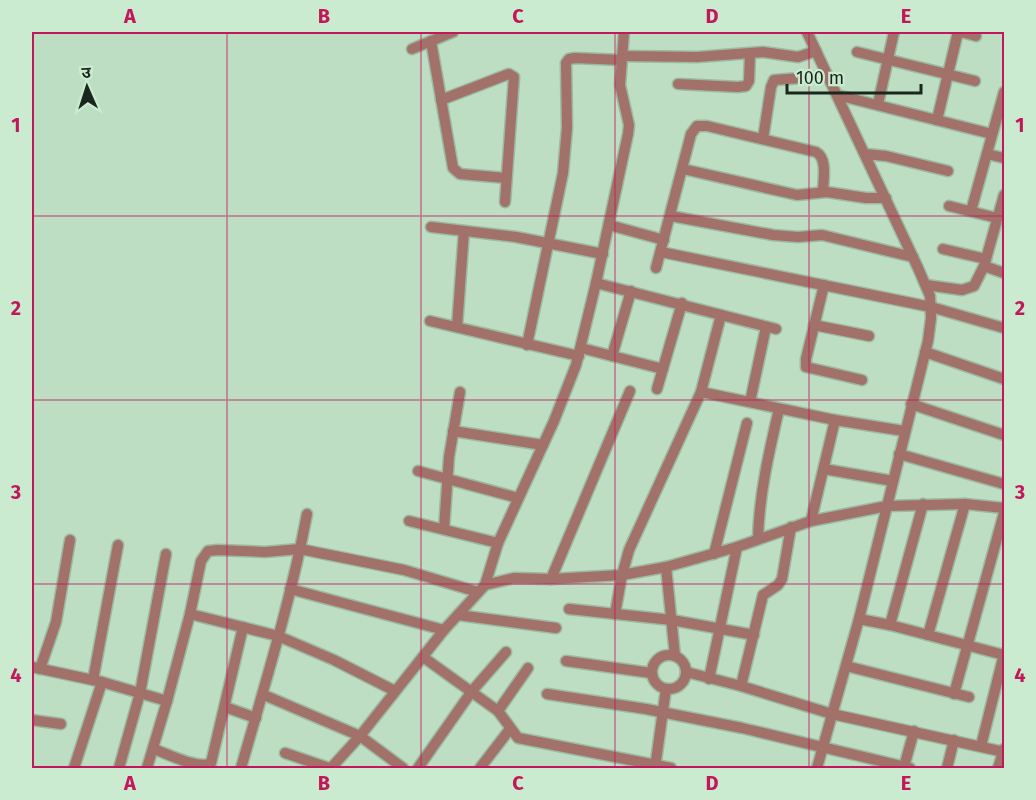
<svg xmlns="http://www.w3.org/2000/svg" width="1036" height="800" font-family="'Fira Sans','Noto Sans Devanagari',sans-serif">
<style>
.lines{fill:none;stroke-linecap:round;stroke-linejoin:round}
.street-casing{stroke:#9cb9a2;stroke-width:13}
.street{stroke:#a27169;stroke-width:10}
.grid{fill:none;stroke:#c2185b;stroke-width:1.5;stroke-opacity:0.55}
.neatline{fill:none;stroke:#c2185b;stroke-width:2}
.grid-label{font-size:20px;text-anchor:middle;font-weight:bold;fill:#c2185b}
</style>
<rect width="100%" height="100%" fill="#bddec3"/>
<g class="lines">
<g class="street-casing">
<g id="street">
<polyline points="807,32 918,268 930,296 931,318 928,341 859,619 817,768"/>
<polyline points="961,32 976,36"/>
<polyline points="431,41 453,168 460,174 506,178"/>
<polyline points="412,49 453,32"/>
<polyline points="857,52 975,81"/>
<polyline points="622,56 697,57 763,52 798,57 816,51"/>
<polyline points="678,84 738,87 746,86 749,81 750,54"/>
<polyline points="837,95 992,134"/>
<polyline points="441,100 506,75 509,74 514,77 505,202"/>
<polyline points="878,104 894,32"/>
<polyline points="937,120 958,32"/>
<polyline points="763,139 771,87 774,80 828,76"/>
<polyline points="865,154 886,156 948,171"/>
<polyline points="987,154 1004,158"/>
<polyline points="683,169 797,195 827,192 866,198 886,198"/>
<polyline points="949,206 997,218"/>
<polyline points="971,211 1004,92"/>
<polyline points="671,216 773,235 798,237 822,235 913,257"/>
<polyline points="609,225 664,240"/>
<polyline points="431,227 516,237 603,254"/>
<polyline points="943,249 986,259"/>
<polyline points="661,252 931,307 1004,328"/>
<polyline points="984,266 1004,273"/>
<path d="M656 268 691 134 697 126H707L816 152C828 159 823 179 823 192"/>
<polyline points="596,283 776,329"/>
<polyline points="824,285 806,359 806,367 862,380"/>
<polyline points="926,285 962,290 974,286 984,266 1004,195"/>
<polyline points="430,321 579,356"/>
<polyline points="814,325 869,336"/>
<polyline points="457,327 464,231"/>
<polyline points="527,345 563,173 567,128 566,63 569,59 575,58 621,60"/>
<polyline points="581,348 663,369"/>
<polyline points="925,352 1004,379"/>
<polyline points="612,356 631,291"/>
<polyline points="657,389 682,303"/>
<polyline points="701,392 835,420 904,431"/>
<polyline points="750,402 766,327"/>
<polyline points="911,404 1004,435"/>
<polyline points="453,431 543,445"/>
<polyline points="899,454 1004,484"/>
<polyline points="824,469 893,481"/>
<polyline points="418,471 518,498"/>
<polyline points="409,521 498,543"/>
<polyline points="811,521 835,420"/>
<polyline points="444,529 449,457 460,392"/>
<path d="M758 539C759 495 769 452 779 409"/>
<polyline points="714,554 747,423"/>
<polyline points="666,567 675,656"/>
<polyline points="551,579 630,391"/>
<polyline points="485,585 498,543 554,421 576,365 596,283 628,134 629,125 620,85 624,32"/>
<polyline points="290,589 444,630"/>
<polyline points="569,609 672,620 754,635"/>
<polyline points="190,614 278,636 334,660 395,691"/>
<polyline points="615,614 622,575 629,550 701,392 721,315"/>
<polyline points="458,615 556,628"/>
<polyline points="859,619 890,625 1004,655"/>
<polyline points="890,625 923,504"/>
<polyline points="928,635 965,504"/>
<circle cx="669" cy="672" r="17"/>
<polyline points="423,657 498,711 518,738 671,768"/>
<polyline points="566,661 651,673"/>
<polyline points="846,666 969,697"/>
<polyline points="32,667 102,682 167,701"/>
<polyline points="40,669 56,622 70,540"/>
<polyline points="686,672 741,686 832,714 1004,752"/>
<polyline points="709,679 737,547"/>
<polyline points="93,680 118,545"/>
<polyline points="741,686 763,595 778,585 782,579 791,527"/>
<polyline points="547,694 646,709 742,728 910,768"/>
<polyline points="954,694 1004,513"/>
<polyline points="264,695 360,736 403,768"/>
<polyline points="225,707 256,718"/>
<polyline points="498,711 528,668"/>
<polyline points="32,720 61,724"/>
<polyline points="981,746 1004,654"/>
<path d="M154 749C168 754 198 770 211 763L243 627"/>
<polyline points="285,753 329,768"/>
<polyline points="904,767 914,731"/>
<polyline points="74,768 102,682"/>
<polyline points="119,768 140,693 166,554"/>
<polyline points="147,768 167,701 190,614 201,561 208,551 218,550 265,552 300,549 404,570 478,592"/>
<path d="M241 768C265 684 291 600 307 514"/>
<polyline points="331,768 360,736 444,630 485,585 514,578 551,579 622,575 666,567 737,547 811,521 887,506 965,504 1004,508"/>
<polyline points="418,768 472,691 506,652"/>
<polyline points="480,768 510,729"/>
<polyline points="655,768 666,689"/>
<polyline points="947,768 954,740"/>
<polyline points="998,768 1004,749"/>
</g>
</g>
<use href="#street" class="street"/>
</g>
<path class="grid" d="M227 32V768M421 32V768M615 32V768M809 32V768M32 216H1004M32 400H1004M32 584H1004"/>
<rect width="1036" height="800" fill="none" stroke="#caebd0" stroke-width="66"/>
<g transform="translate(87 87) rotate(357)" stroke="#caebd0" stroke-width="4.5" paint-order="stroke">
<path d="M0-4.5L10 22L0 15L-10 22Z" fill="#1a271d"/>
<text y="-9" font-size="16" font-weight="bold" text-anchor="middle" fill="#1a271d">उ</text>
</g>
<path d="M787 84v9h134v-9" fill="none" stroke="#1a271d" stroke-width="3"/>
<text x="796" y="84" font-size="18" fill="#1a271d" stroke="#caebd0" stroke-width="4.5" paint-order="stroke">100 m</text>
<rect x="33" y="33" width="970" height="734" class="neatline"/>
<g class="grid-label">
<text x="130" y="23">A</text>
<text x="324" y="23">B</text>
<text x="518" y="23">C</text>
<text x="712" y="23">D</text>
<text x="906" y="23">E</text>
<text x="16" y="132">1</text>
<text x="1020" y="132">1</text>
<text x="16" y="315">2</text>
<text x="1020" y="315">2</text>
<text x="16" y="499">3</text>
<text x="1020" y="499">3</text>
<text x="16" y="682">4</text>
<text x="1020" y="682">4</text>
<text x="130" y="790">A</text>
<text x="324" y="790">B</text>
<text x="518" y="790">C</text>
<text x="712" y="790">D</text>
<text x="906" y="790">E</text>
</g>
</svg>
